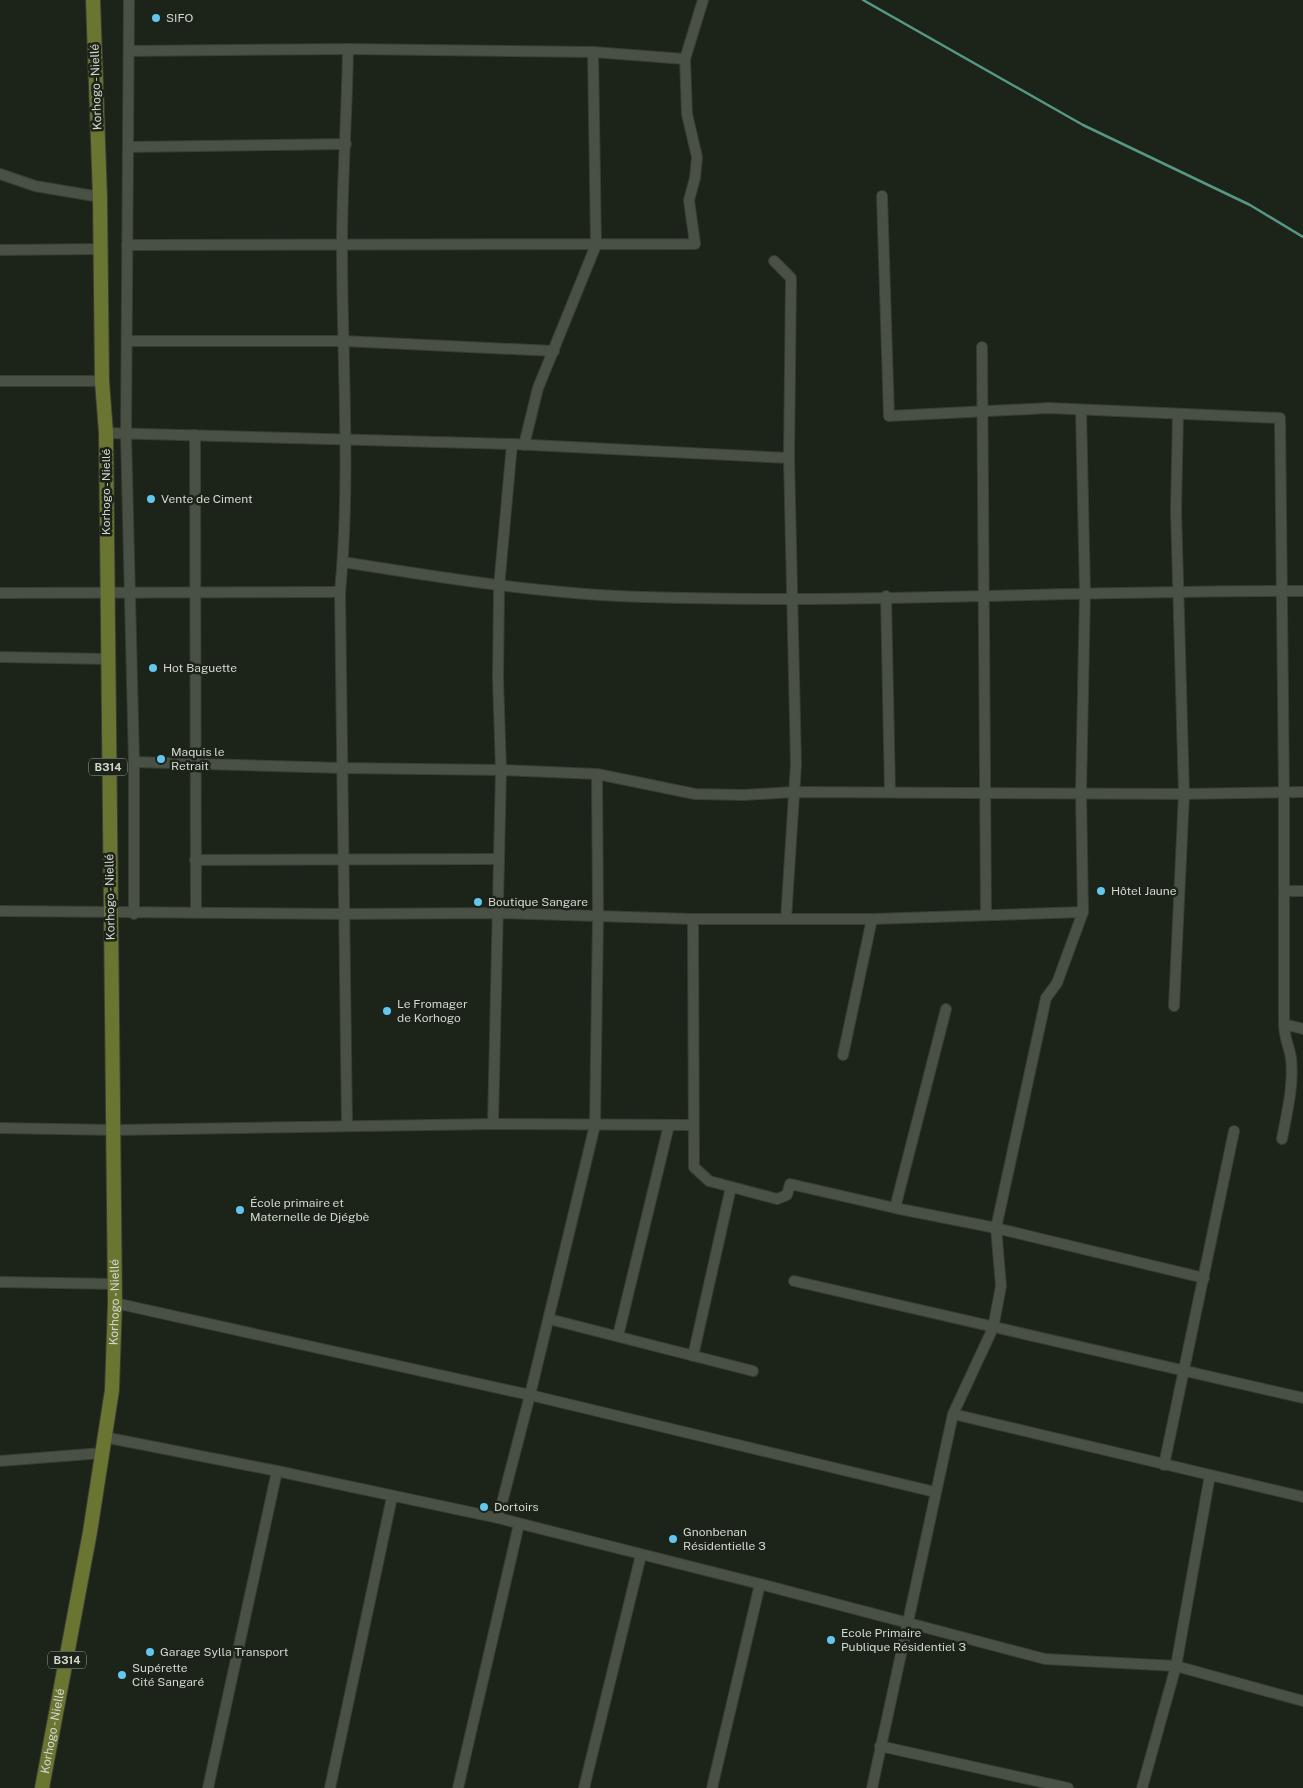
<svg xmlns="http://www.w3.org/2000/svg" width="1303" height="1788" font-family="'Public Sans',sans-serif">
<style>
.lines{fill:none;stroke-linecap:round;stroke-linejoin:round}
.stream{stroke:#569785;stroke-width:2.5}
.minor-casing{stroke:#383c35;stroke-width:12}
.major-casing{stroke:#383c35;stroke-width:16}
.minor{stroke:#495145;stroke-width:10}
.major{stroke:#6b7532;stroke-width:14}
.poi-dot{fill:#64c5ee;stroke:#1c2318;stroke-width:2}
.labels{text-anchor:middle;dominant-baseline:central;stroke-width:5;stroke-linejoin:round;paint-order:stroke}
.shield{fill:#1c2318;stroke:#9ba098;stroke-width:1}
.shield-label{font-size:11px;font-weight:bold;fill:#d2d6cf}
.poi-label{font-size:12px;fill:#d2d6cf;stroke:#1c2318;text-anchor:start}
.street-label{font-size:12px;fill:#d2d6cf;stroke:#1c2318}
</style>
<rect width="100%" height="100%" fill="#1c2318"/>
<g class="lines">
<polyline class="stream" points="863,0 1083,125 1250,205 1303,237"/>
<g class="minor-casing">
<g id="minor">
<polyline points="129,0 126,434 134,762 134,914"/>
<polyline points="129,51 348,49 593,52 685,59"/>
<polyline points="128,147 346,144"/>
<polyline points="0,174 35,186 100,197"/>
<path d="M882 196 889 416 1049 408 1280 418 1284 792V1024C1284 1037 1289 1046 1291 1058 1294 1085 1287 1112 1282 1139"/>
<polyline points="127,245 695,244 689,200 695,178 697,157 687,114 685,59 703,0"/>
<polyline points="0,250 101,249"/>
<polyline points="774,261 791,278 789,458 796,764 786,919"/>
<polyline points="127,341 344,341 554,351"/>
<polyline points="982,347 986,914"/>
<polyline points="0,381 102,381"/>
<polyline points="106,433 512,444 789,458"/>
<polyline points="195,435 196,912"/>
<polyline points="524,445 538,388 596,245 593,52"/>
<path d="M343 562C443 578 543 594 645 597 864 604 1084 590 1303 591"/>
<polyline points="0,593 340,592"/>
<polyline points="886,596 890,792"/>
<polyline points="0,657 107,659"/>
<polyline points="134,762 343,768 501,770 597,774 695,794 744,795 793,792 1184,794 1303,792"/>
<polyline points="195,860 498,859"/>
<polyline points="1284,891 1303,891"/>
<polyline points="0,911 344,914 498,913 693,919 872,919 1083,912"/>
<polyline points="693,919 694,1167 709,1181 777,1199 787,1195 790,1184 895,1208 996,1228 1204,1278"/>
<polyline points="1174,1006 1184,794 1176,510 1178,414"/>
<polyline points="1284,1024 1303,1029"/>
<polyline points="843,1055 872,919"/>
<polyline points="493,1124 501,770 498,679 499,587 512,444"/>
<path d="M347 1126 340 592C351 478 342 361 342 246 342 181 347 115 348 49"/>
<polyline points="0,1128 115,1130 493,1124 693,1125"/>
<polyline points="895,1208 946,1009"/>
<polyline points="794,1281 1303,1398"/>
<polyline points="0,1282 115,1284"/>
<polyline points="115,1303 530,1395 935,1492"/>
<polyline points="549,1319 753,1371"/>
<polyline points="618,1336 669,1125"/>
<polyline points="693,1356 731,1187"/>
<polyline points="953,1414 1303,1497"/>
<polyline points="104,1437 277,1471 498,1518 760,1584 1045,1659 1176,1666 1303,1701"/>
<polyline points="0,1461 102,1453"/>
<polyline points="1164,1465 1234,1131"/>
<polyline points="498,1518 530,1395 595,1125 598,916 597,774"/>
<polyline points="880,1746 1068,1788"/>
<polyline points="208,1788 277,1471"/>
<polyline points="330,1788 392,1497"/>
<polyline points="458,1788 519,1524"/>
<polyline points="584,1788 641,1555"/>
<polyline points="712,1788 760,1584"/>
<polyline points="872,1788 953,1414 993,1328 1001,1286 996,1228 1046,998 1057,983 1083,912 1081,792 1085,592 1081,410"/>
<polyline points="1142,1788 1176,1666 1210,1475"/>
</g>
</g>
<g class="major-casing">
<g id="major">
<path id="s1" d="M42 1788 90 1532 112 1390 115 1303 106 433 102 381 100 197 93 0"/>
</g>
</g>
<use href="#minor" class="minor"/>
<use href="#major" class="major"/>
</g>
<g class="poi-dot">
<circle cx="156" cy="18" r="5"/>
<circle cx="151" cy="499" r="5"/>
<circle cx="153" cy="668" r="5"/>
<circle cx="161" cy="759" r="5"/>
<circle cx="1101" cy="891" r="5"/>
<circle cx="478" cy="902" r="5"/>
<circle cx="387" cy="1011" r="5"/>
<circle cx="240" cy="1210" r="5"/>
<circle cx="484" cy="1507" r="5"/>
<circle cx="673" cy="1539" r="5"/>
<circle cx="831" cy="1640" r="5"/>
<circle cx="150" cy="1652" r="5"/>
<circle cx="122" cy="1675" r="5"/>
</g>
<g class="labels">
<g class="shield">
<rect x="89" y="758.5" width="38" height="17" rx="4"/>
<rect x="48" y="1651.5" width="38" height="17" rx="4"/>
</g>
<g class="shield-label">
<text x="108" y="767">B314</text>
<text x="67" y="1660">B314</text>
</g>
<g class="poi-label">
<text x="166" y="18">SIFO</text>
<text x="161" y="499">Vente de Ciment</text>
<text x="163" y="668">Hot Baguette</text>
<text x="171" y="752">Maquis le<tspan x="171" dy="14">Retrait</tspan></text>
<text x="1111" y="891">Hôtel Jaune</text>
<text x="488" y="902">Boutique Sangare</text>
<text x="397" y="1004">Le Fromager<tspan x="397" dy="14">de Korhogo</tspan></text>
<text x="250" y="1203">École primaire et<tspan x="250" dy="14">Maternelle de Djégbè</tspan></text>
<text x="494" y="1507">Dortoirs</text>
<text x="683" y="1532">Gnonbenan<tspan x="683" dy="14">Résidentielle 3</tspan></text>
<text x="841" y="1633">Ecole Primaire<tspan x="841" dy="14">Publique Résidentiel 3</tspan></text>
<text x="160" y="1652">Garage Sylla Transport</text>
<text x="132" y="1668">Supérette<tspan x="132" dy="14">Cité Sangaré</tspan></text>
</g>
<g class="street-label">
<text transform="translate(96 87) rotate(-92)">Korhogo - Niellé</text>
<text transform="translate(106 492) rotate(-90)">Korhogo - Niellé</text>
<text transform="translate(110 897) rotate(-91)">Korhogo - Niellé</text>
<text stroke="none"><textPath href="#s1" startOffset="492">Korhogo - Niellé</textPath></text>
<text stroke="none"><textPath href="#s1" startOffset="58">Korhogo - Niellé</textPath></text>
</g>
</g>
</svg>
